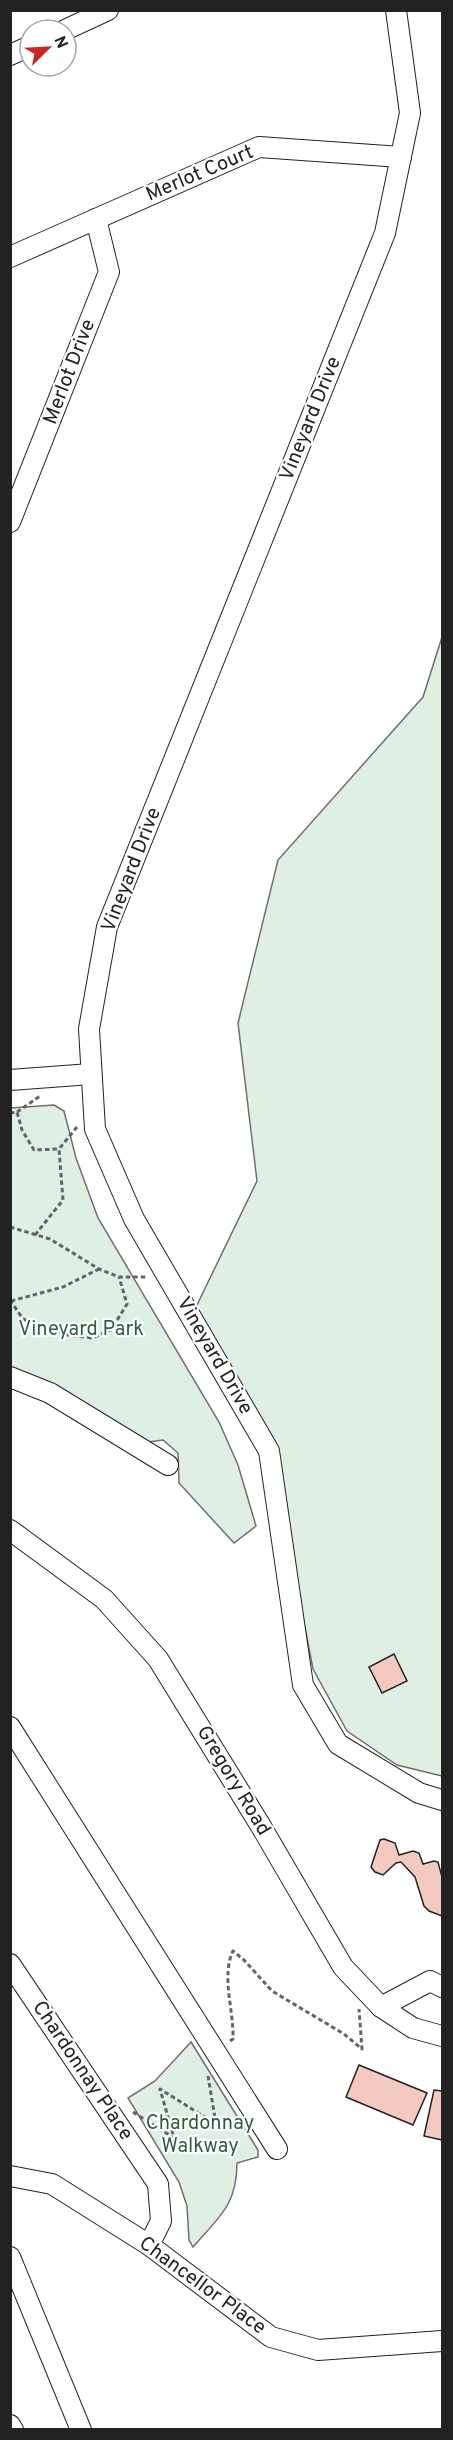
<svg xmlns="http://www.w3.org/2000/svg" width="453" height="2440" font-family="Overpass,sans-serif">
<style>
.green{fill:#e0efe3;stroke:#6f6f6f;stroke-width:1.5}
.building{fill:#f3c9c0;stroke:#222;stroke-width:1.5}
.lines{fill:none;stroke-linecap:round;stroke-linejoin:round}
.minor-casing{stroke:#222;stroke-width:22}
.path{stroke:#646464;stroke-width:3;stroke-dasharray:4.5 3;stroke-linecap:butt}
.minor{stroke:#fff;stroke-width:20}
.labels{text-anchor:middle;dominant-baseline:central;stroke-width:4.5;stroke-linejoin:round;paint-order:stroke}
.street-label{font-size:20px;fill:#222;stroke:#fff}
.park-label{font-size:20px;fill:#2f5e38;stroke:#fff}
</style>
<rect width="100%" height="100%" fill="#fff"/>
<g class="green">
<polygon points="442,637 442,1776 397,1765 347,1731 313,1669 267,1430 196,1307 257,1181 238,1023 278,860 423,697"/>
<polygon points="54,1105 64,1111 76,1158 98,1218 219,1422 238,1465 256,1526 234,1543 179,1483 178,1453 163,1440 133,1444 11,1375 11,1108"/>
<path d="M191 2042 258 2150V2157L237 2163C237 2205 219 2217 193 2247L189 2240 187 2206 179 2182 128 2098 155 2081Z"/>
</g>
<g class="building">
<polygon points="394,1654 407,1681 382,1693 369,1667"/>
<polygon points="384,1839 395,1843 399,1855 413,1851 419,1853 423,1864 434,1861 438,1862 442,1877 442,1916 429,1911 424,1906 415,1877 401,1862 396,1863 383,1875 375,1872 371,1867 380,1840"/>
<polygon points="359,2065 427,2093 413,2125 346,2097"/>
<polygon points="434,2090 442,2091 442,2140 424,2136"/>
</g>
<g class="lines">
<g class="minor-casing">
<g id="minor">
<polyline points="396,10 410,113 385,233 107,927 89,1029 95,1129 134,1219 269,1451 303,1685 338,1744 419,1793 442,1800"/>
<polyline points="65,30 108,10"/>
<polyline points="10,55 30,46"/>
<polyline points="10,257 259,147 401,157"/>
<polyline points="10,522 109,272 96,219"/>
<polyline points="10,1080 91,1074"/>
<polyline points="10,1377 50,1393 168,1465"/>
<polyline points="10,1530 104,1599 158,1659 262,1828 343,1967 381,2007 413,2028 442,2036"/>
<polyline points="10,1727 277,2149"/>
<polyline points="10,1964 158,2184 161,2221 149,2245"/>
<polyline points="381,2007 430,1981 442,1987"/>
<polyline points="10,2176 52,2184 149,2245 271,2337 318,2350 442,2341"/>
<polyline points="10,2257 81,2430"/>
<polyline points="10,2425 13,2430"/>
</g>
</g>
<g class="path">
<polyline points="17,1112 40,1096"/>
<polyline points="10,1113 17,1112 22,1130 34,1150 59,1149"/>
<polyline points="10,1227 50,1239 99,1269 119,1277 147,1277"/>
<polyline points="35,1235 63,1200 59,1149 77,1127"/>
<polyline points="10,1300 23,1319 68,1335 92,1338 111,1330 127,1304 119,1277"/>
<polyline points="11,1301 63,1287 99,1269"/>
<path d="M230 2041 233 2039C234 2011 221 1976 233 1951L244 1960 272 1991 344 2034 362 2049 359 2009"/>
<polyline points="133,2112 174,2138 160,2089 216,2124 208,2076"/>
</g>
<use href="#minor" class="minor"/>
</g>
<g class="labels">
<g class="street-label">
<text transform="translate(200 174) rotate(-23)">Merlot Court</text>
<text transform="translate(70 372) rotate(-69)">Merlot Drive</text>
<text transform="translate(311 419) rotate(-68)">Vineyard Drive</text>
<text transform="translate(132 870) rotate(-69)">Vineyard Drive</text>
<text transform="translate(214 1356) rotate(60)">Vineyard Drive</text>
<text transform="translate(233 1781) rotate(59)">Gregory Road</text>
<text transform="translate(82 2071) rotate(56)">Chardonnay Place</text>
<text transform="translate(202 2286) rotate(36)">Chancellor Place</text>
</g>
<g class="park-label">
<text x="81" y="1330">Vineyard Park</text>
<text x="200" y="2124">Chardonnay<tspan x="200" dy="23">Walkway</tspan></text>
</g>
</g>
<rect width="453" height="2440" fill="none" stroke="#222222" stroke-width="24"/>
<g transform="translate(48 48) rotate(66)"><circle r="28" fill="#ffffff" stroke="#a7a7a7" stroke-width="1.5"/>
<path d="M0-4.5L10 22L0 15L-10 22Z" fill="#c62828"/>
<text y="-9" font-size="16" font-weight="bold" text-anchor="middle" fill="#222222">N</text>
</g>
</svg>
